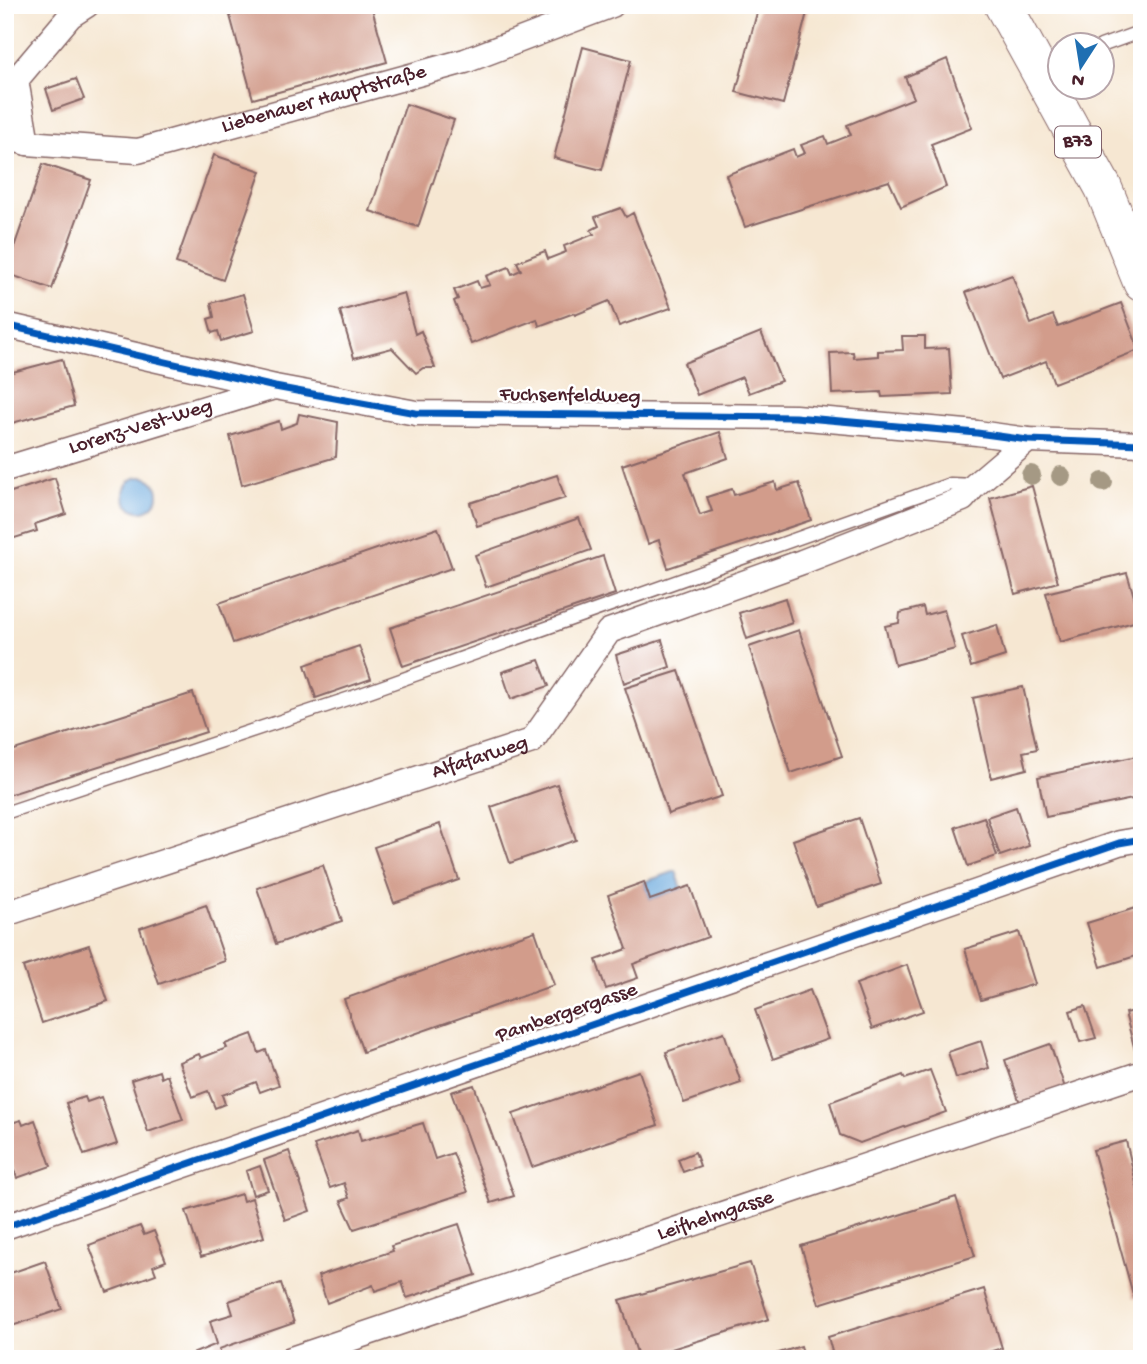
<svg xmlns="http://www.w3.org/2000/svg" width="1147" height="1364" font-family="'Gochi Hand',sans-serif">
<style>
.water{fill:#6aa9dd;stroke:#5a6484;stroke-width:2}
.building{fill:#d29c8b}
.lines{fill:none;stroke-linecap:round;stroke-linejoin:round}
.lane-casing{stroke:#866565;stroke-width:15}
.street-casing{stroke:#866565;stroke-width:27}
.primary-casing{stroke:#866565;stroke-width:39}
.lane{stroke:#fff;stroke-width:12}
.street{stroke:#fff;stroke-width:24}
.primary{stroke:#fff;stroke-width:37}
.cycleway-casing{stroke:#fff;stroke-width:11}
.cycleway{stroke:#0057b8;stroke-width:7}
.tree{fill:#a59984}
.labels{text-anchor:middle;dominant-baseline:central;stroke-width:5;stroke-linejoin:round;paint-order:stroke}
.shield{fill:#fff;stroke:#80626b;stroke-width:2}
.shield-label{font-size:19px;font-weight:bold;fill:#4a1f2b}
.street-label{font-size:21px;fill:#4a1f2b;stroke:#fff}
</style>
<rect width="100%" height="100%" fill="#fff"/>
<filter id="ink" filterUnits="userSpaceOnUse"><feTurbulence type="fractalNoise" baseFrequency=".0143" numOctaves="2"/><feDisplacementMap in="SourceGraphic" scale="14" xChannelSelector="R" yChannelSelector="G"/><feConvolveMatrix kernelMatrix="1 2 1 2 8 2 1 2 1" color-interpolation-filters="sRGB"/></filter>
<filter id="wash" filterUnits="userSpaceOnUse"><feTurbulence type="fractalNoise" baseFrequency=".00686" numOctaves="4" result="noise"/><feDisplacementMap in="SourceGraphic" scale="28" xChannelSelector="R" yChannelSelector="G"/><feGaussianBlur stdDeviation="1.57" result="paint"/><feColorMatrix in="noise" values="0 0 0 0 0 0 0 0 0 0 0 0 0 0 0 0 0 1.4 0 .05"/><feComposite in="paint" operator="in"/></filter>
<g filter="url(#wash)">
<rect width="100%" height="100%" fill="#f6e7d2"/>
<g class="water">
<circle cx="141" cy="494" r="17"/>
<polygon points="676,871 682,889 650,900 644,882"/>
</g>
<g id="blocks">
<g class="building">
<polygon points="254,5 371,5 387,62 253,99 229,12"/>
<polygon points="759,5 809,5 783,104 736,92"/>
<polygon points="583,47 631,60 602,170 554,158"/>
<polygon points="947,59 972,128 931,144 946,187 901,207 889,181 745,227 726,175 793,149 796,157 805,153 801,145 825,136 828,144 851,135 847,125 914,98 905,77"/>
<polygon points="76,79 84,99 53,110 46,89"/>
<polygon points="406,104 454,120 418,227 370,211"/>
<polygon points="214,155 261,171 223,280 176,263"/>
<polygon points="43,164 91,180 52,289 5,273"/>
<polygon points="621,208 626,217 633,213 671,308 619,326 609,301 575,315 574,313 539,326 537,319 471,344 454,301 458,299 454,290 477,281 480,288 490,285 486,276 509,267 512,274 521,270 517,262 545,251 548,259 566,252 564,246 594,234 591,230 599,226 595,217"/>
<polygon points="1012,275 1031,324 1053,315 1058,327 1121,303 1139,350 1054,383 1046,361 1000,379 966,292"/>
<polygon points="404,293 415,334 421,331 435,368 423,368 416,373 392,348 354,358 340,311"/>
<polygon points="243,294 254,331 221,341 218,331 212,333 208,319 214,317 211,303"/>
<polygon points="761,332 781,381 749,393 742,377 697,395 684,363"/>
<polygon points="902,336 925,336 925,349 949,348 952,394 882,397 881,392 832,394 830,353 853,352 854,358 878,356 878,351 903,350"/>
<polygon points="62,359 74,406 5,425 5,374"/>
<polygon points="299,414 338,422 336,457 242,485 230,436 279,421 281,429 297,423"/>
<polygon points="720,432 728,458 685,473 700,515 712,511 707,497 732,489 734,495 775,482 777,490 799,483 811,520 668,568 659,540 648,544 622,465"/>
<polygon points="557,475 565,498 477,526 470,503"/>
<polygon points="55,478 66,514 35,524 37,531 5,541 5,503 8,503 5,494"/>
<polygon points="1032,486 1058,582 1015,594 990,498"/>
<polygon points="579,518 591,550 486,587 475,555"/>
<polygon points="438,528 452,568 233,643 219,603"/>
<polygon points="603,556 615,594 403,666 390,628"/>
<polygon points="1127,573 1141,620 1060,642 1046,593"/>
<polygon points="785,598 792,623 747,639 739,613"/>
<polygon points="923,607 925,615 944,610 955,649 895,665 885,626 899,623 900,613"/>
<polygon points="997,625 1005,656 971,667 962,636"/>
<polygon points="799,630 842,756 791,773 749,647"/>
<polygon points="662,640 670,667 624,683 616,655"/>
<polygon points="359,646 371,679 316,698 305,665"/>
<polygon points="539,660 549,686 511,699 502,672"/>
<polygon points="679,671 722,796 668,814 625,688"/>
<polygon points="1023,687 1037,749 1023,752 1027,769 991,778 973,698"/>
<polygon points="193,693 206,732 5,796 5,753"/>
<polygon points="1142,755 1142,797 1046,817 1038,777"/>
<polygon points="557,784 576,840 510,863 491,807"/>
<polygon points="1016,807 1029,846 1000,856 987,817"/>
<polygon points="984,817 997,856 968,866 955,827"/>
<polygon points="859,818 881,884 816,906 793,840"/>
<polygon points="440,824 459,880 394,903 374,847"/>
<polygon points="323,865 342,921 276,944 257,888"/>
<polygon points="644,882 650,900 690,886 708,937 633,964 638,978 606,989 596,960 627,949 608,895"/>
<polygon points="206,905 225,961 159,984 140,928"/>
<polygon points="1142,906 1142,954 1101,967 1087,923"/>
<polygon points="535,931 554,985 363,1052 344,999"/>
<polygon points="1019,932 1035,984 981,1000 965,949"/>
<polygon points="89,945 108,1001 42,1023 23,967"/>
<polygon points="907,965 923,1011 872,1029 856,984"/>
<polygon points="810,990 828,1039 773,1059 755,1010"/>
<polygon points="1085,1006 1096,1038 1080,1042 1070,1011"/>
<polygon points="1142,1009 1142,1056 1137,1058 1125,1013"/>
<polygon points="724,1032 741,1083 684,1103 666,1052"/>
<polygon points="252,1034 259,1053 266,1050 279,1085 260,1092 256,1082 222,1095 225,1104 215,1108 208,1091 192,1097 179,1062 199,1054 201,1058 227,1048 225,1044"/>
<polygon points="981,1041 989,1068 956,1078 948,1052"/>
<polygon points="1050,1044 1065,1088 1020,1103 1005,1060"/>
<polygon points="930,1070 946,1112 860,1143 840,1135 830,1102 903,1075 905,1079"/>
<polygon points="159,1071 161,1078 167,1075 183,1120 148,1132 131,1080"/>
<polygon points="639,1071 658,1125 532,1167 513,1114"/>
<polygon points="474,1085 514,1196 491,1203 451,1092"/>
<polygon points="85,1097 87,1102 101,1097 117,1144 84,1155 66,1103"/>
<polygon points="21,1120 23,1125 35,1120 51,1166 17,1178 5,1145 5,1125"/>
<polygon points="423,1123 435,1159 453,1153 468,1192 354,1229 341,1201 349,1198 344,1183 330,1188 314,1145 358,1130 361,1141"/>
<polygon points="1126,1141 1138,1191 1142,1190 1142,1295 1134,1298 1093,1150"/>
<polygon points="289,1151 310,1211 285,1220 264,1160"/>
<polygon points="695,1152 700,1166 683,1172 678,1159"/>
<polygon points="260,1166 268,1190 253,1195 246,1171"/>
<polygon points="241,1194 243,1201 252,1198 264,1237 201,1257 186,1211"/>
<polygon points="956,1197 975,1256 819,1304 801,1246"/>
<polygon points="459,1224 476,1275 407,1298 402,1282 375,1291 373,1285 327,1303 318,1276 393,1251 391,1246"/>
<polygon points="140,1226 144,1235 154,1231 166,1261 153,1266 156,1274 107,1292 89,1245"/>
<polygon points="45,1261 62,1309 12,1326 5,1306 5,1275"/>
<polygon points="750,1263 769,1319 639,1359 620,1300"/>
<polygon points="281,1283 294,1323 219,1349 223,1359 188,1359 187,1356 217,1344 210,1321 233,1314 229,1301"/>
<polygon points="984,1289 1002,1348 966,1359 834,1359 828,1337"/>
<polygon points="801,1346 805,1359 763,1359 763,1358"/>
<polygon points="457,1354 459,1359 443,1359 442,1358"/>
</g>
</g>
</g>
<g filter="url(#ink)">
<use href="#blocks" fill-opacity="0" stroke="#866565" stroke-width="2"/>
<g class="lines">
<g class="lane-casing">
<g id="lane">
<polyline points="1101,46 1142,31"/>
<polyline points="5,813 350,698 950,484 975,485"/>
</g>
</g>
<g class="street-casing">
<g id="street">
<path id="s1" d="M5 137 27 143 138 151 465 61 612 5"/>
<polyline points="27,143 16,80 70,16 87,5"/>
<polyline points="5,325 275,387 416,413 795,417 977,433 1028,440 1142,444"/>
<path id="s2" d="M5 469 274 387"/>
<path id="s3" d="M5 914 532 741 609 631 802 562 963 499 975 485 1028 440"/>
<polyline points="5,1227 1119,843 1142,839"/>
<path id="s4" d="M291 1359 1142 1073"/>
</g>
</g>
<g class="primary-casing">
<polyline id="primary" points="1003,5 1103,187 1142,283"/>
</g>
<use href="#lane" class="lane"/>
<use href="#street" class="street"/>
<use href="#primary" class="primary"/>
<g class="cycleway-casing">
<g id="cycleway">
<polyline points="5,325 275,387 416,413 795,417 977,433 1028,440 1142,444"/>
<polyline points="5,1227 1119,843 1142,839"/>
</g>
</g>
<use href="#cycleway" class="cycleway"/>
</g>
<g class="tree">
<circle cx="1031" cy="475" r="10"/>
<circle cx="1061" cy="476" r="10"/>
<circle cx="1103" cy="482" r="10"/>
</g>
</g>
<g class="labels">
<rect class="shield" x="1055" y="126.5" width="46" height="31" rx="5"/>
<g class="shield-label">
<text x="1078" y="142">B73</text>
</g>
<g class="street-label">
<text stroke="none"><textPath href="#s1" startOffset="327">Liebenauer Hauptstraße</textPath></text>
<text transform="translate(570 397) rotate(1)">Fuchsenfeldweg</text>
<text stroke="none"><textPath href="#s2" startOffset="142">Lorenz-Vest-Weg</textPath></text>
<text stroke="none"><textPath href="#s3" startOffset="500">Alfafarweg</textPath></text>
<text transform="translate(567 1014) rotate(-19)">Pambergergasse</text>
<text stroke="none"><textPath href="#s4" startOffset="448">Leifhelmgasse</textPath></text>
</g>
</g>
<rect width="1147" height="1364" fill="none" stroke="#fff" stroke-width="28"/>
<g transform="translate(1081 66) rotate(192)"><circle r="33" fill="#ffffff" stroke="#b7a5aa" stroke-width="2"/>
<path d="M0-5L12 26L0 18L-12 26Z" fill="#1f6fb2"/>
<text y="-10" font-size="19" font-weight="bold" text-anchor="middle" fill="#4a1f2b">N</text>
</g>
</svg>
